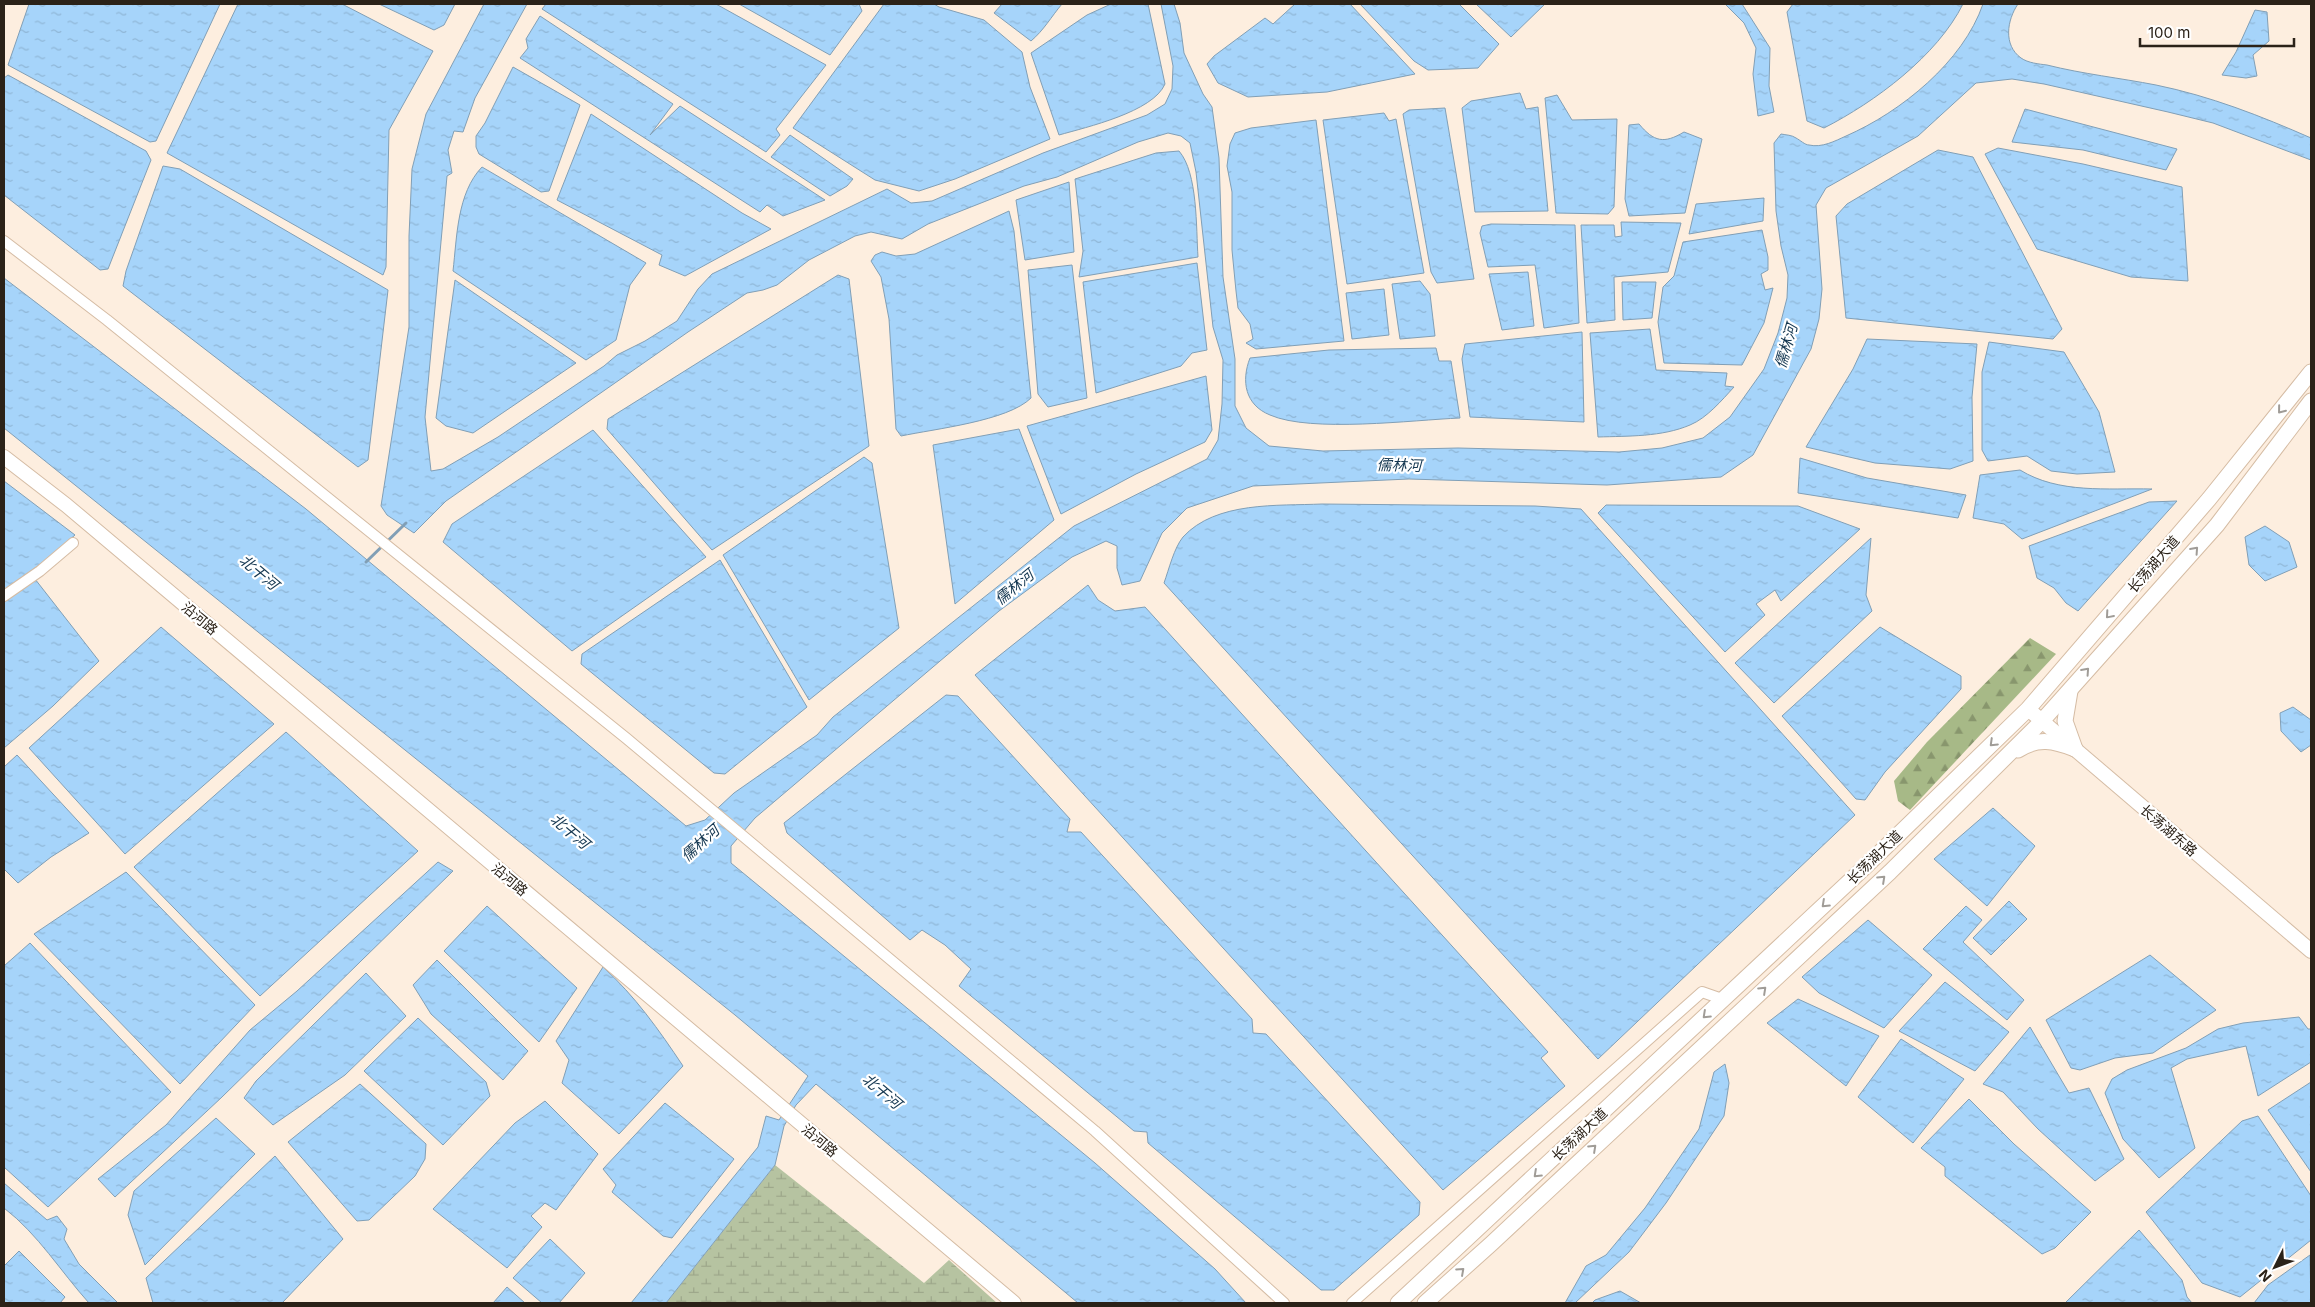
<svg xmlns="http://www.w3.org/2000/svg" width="2315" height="1307" font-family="Inter,'Noto Sans SC',sans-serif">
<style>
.forest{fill:url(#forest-firs)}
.wetland{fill:url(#wetland-marsh)}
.water{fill:url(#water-ripples);stroke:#819fb6}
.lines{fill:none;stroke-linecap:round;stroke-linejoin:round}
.stream{stroke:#819fb6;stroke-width:3}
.street-casing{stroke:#d5bca4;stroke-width:12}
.secondary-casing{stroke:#d5bca4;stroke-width:16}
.primary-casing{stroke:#d5bca4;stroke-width:17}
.street{stroke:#fff;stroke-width:10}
.secondary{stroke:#fff;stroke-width:14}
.primary{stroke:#fff;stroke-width:15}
.oneway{stroke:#a09c97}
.labels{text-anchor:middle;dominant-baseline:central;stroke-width:4.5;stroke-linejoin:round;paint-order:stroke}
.street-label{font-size:14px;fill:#2b2218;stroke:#fff}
.water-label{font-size:15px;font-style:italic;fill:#133650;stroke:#fff}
</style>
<defs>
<pattern id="forest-firs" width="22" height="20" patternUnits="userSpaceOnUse" patternTransform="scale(1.25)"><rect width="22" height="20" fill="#a7b987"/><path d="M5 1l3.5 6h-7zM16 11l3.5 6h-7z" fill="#88966d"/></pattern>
<pattern id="wetland-marsh" width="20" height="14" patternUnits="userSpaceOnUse" patternTransform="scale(1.25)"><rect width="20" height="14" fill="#b6c3a1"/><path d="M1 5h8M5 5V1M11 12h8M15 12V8" fill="none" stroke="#9da78a"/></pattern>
<pattern id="water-ripples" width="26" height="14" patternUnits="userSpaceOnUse" patternTransform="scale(1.25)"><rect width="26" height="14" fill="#a6d4fa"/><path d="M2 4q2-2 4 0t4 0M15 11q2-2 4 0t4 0" fill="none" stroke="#8fb6d6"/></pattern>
</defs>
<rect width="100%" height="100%" fill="#fdeedf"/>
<polygon class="forest" points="2030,638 2056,654 1910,810 1898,801 1894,781 1927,742"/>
<polygon class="wetland" points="775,1165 924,1283 949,1260 997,1303 666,1303"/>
<g class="water">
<polygon points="29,4 220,4 156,141 150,142 8,65"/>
<polygon points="238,4 342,4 433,51 389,130 386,267 383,275 167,153"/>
<polygon points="379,4 455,4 444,25 434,30"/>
<path d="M484 4H527L475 98 463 132 454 131 448 150 452 173 447 176 425 417 431 471 443 469 498 437 604 366 617 355 645 341 677 321 698 289 712 274 887 189 911 203 932 201 1043 153 1147 115 1165 104 1172 89 1173 66 1161 4H1174L1180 23 1184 53 1203 94 1212 107 1219 158 1223 277 1235 359V406L1246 428 1269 446 1323 451 1458 448 1619 452 1662 448 1703 438 1730 417 1764 369 1778 333 1787 298 1788 275 1781 246 1776 211 1774 143 1781 134C1786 135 1792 135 1796 138 1800 140 1805 145 1809 145 1822 148 1835 141 1846 136 1901 112 1963 62 1983 4H2018C2007 20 2003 45 2021 58 2028 63 2039 64 2047 65 2083 74 2120 78 2156 85 2210 96 2261 116 2311 138V160L2213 123 2168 112 2044 84 2012 79 1976 83 1918 136 1826 188 1816 205 1822 289 1819 319 1811 349 1753 455 1721 477 1607 485 1409 479 1253 486 1187 508 1162 533 1140 581 1122 585 1117 568V546L1106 541 1072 557 999 611 755 818 731 846V863L1095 1163 1215 1269 1246 1303H1078L816 1084 796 1105 784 1126 775 1165 666 1303H631L758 1147 766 1116 779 1120 808 1076 735 1015 4 428V278L306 509 686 826 705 820 734 793 817 735 833 717 1074 526 1207 459 1218 440 1222 404 1223 360 1213 327 1196 172 1190 143 1181 136 1168 133 1138 142 1057 177 1024 186 928 224 902 239 871 232 855 236 809 260 777 285 763 290 747 293 688 332 446 501 414 533 387 515 381 506 409 327V236L412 169 426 114Z"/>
<polygon points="546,4 716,4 826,65 776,129 780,135 766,152 542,9"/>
<polygon points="739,4 859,4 862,11 830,55"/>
<polygon points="884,4 934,4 939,7 984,20 1022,52 1030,87 1050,139 955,179 919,191 875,180 793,128"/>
<path d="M1002 4H1062C1051 17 1044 30 1031 41L994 13Z"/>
<path d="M1111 4H1148L1165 84C1153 112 1087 127 1059 135L1031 53 1087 15Z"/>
<polygon points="1295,4 1350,4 1415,74 1327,92 1248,97 1218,83 1207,64 1214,56 1265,18 1273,24"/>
<polygon points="1360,4 1459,4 1499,44 1478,68 1428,70 1414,61"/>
<polygon points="1476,4 1545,4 1511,37"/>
<polygon points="1725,4 1742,4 1770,48 1769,86 1774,112 1758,116 1753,74 1756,48 1744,23"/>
<path d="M1793 4H1963C1937 56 1875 102 1824 128L1807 121 1787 12Z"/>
<polygon points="2255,10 2267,12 2269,41 2253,55 2257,76 2246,78 2222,75 2236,52"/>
<polygon points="540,16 673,104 650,135 680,106 825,200 783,216 767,205 760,212 520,58 528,48 526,39"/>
<polygon points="513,67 580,105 549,191 541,192 479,154 476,147 476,136 485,123"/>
<polygon points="8,75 146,151 151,160 108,269 100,270 4,195 4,78"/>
<polygon points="1520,93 1526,109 1538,107 1548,211 1475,212 1462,108 1471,101"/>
<polygon points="1557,95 1572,120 1617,119 1614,207 1608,214 1556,213 1545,98"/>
<polygon points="1445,108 1474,279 1437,283 1431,272 1403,114 1409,110"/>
<polygon points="2025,109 2177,149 2166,170 2083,150 2012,142"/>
<polygon points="1384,113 1389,121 1396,119 1424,273 1347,284 1323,120"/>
<polygon points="591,114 742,213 771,229 685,276 659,265 662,255 557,200"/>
<polygon points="1316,120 1344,341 1256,349 1246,343 1253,339 1250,324 1238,308 1236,291 1232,250 1232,192 1227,166 1230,144 1235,133 1251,128"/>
<path d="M1639 124C1654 142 1664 144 1684 132L1702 139 1685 213 1629 216 1625 199 1629 125Z"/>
<polygon points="790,135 853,179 847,186 830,196 771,157"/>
<polygon points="1998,148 2083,164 2182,187 2188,281 2131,277 2037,249 1985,154"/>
<polygon points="1938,150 1973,157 2062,329 2053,339 1846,318 1836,216 1847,204"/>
<path d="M1179 151C1198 173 1196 228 1198 257L1079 277 1083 251 1075 179 1156 153Z"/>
<polygon points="163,166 180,169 388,290 368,460 358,467 123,286 126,271"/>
<path d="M482 167 646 263 630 285 616 340 586 360 453 271C457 237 457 193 482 167Z"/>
<polygon points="1069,182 1074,252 1025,260 1016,200"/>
<polygon points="1764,198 1763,221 1689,234 1696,204"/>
<path d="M1009 211 1014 231 1031 398C1008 421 934 429 901 436L896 429 889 319 881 277 871 261 875 255 882 252 896 256 915 254Z"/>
<polygon points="1621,222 1681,223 1668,272 1614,277 1615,320 1587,323 1581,225 1614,225 1615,237 1622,236"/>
<polygon points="1491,224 1575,225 1579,323 1544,328 1535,265 1488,267 1480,233 1482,226"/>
<polygon points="1762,230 1768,257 1768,270 1761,274 1765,290 1773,288 1764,323 1742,365 1664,363 1658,322 1663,287 1674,276 1683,242"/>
<polygon points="1197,263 1207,350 1192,353 1181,366 1096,393 1083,282"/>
<polygon points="1072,265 1087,398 1048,407 1038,394 1028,270"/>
<polygon points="1528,272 1534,326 1502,330 1489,274"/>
<polygon points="838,275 849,279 869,446 712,550 607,429 608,419"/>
<polygon points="455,280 576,363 473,433 446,426 436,418"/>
<polygon points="1420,281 1430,294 1435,336 1400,339 1392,284"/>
<polygon points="1622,282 1656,282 1652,318 1623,320"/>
<polygon points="1384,289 1389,335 1352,339 1346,293"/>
<path d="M1650 329 1656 370 1727 373 1725 386 1734 387C1722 400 1707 418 1690 425 1662 437 1628 436 1598 437L1590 333Z"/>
<polygon points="1582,332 1584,422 1470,417 1462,359 1465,344"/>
<polygon points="1867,339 1977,344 1972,397 1973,461 1950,469 1875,463 1806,447 1853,369"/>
<polygon points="1989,342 2064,352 2099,412 2115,472 2077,474 2051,471 2027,456 1988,461 1982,450 1982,372"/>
<path d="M1436 348 1439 361H1451L1460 418C1413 420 1311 433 1270 415 1245 405 1241 381 1250 358L1329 350Z"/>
<polygon points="1206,376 1212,430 1205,442 1136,474 1061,514 1027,426"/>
<polygon points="1019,429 1054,520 955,604 933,445"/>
<polygon points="593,430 706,557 572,651 443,542 452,524"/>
<polygon points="864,457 872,463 899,628 809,700 723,555"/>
<polygon points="1800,458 1867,478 1966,495 1958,518 1798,493"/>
<path d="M2020 470C2059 494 2107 488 2152 489L2022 539 2004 524 1973 518 1980 475Z"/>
<polygon points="4,481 75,535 42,563 4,590"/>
<polygon points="2177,501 2078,611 2066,603 2054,588 2037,578 2029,546 2149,502"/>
<path d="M1322 504 1535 506 1581 509 1855 815 1598 1059 1164 583C1169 569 1174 548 1183 537 1216 501 1278 506 1322 504Z"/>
<polygon points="1606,505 1798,506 1860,529 1781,601 1775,590 1756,604 1765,615 1725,652 1598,513"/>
<polygon points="2265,526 2289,542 2297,567 2265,581 2249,565 2245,537"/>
<polygon points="1871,538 1866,595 1872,611 1774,703 1735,663"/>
<polygon points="720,560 807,707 725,774 714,773 581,664 582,654"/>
<polygon points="35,579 99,661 53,706 4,748 4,602"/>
<polygon points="1088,585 1098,600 1115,611 1145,607 1548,1052 1541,1058 1565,1086 1443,1190 975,675"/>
<polygon points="161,627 274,724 125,854 29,748"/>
<polygon points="1880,627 1961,676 1961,689 1885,772 1865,800 1856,799 1782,716"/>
<polygon points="946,695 958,696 1070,819 1067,832 1081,832 1252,1019 1253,1033 1266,1034 1420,1202 1419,1215 1334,1290 1321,1290 1148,1143 1147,1132 1134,1131 959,986 971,969 945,945 922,930 910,940 787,833 784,823"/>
<polygon points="2293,707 2311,720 2311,745 2301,752 2281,731 2280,713"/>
<polygon points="286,732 418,851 260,996 134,867"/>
<polygon points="17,755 89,833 51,857 18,883 4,869 4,767"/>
<polygon points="1993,808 2035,846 1987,906 1934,859"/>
<polygon points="438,862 453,871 222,1097 115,1197 98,1179 166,1125 250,1030 297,991"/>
<polygon points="126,872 255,1005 180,1084 34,934"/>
<polygon points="2009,901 2027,919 1991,955 1973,938"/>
<polygon points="487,906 577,988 539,1042 444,951"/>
<polygon points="1966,906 1982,920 1963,942 2024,1000 2007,1020 1923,949"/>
<polygon points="1868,920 1932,975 1884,1028 1819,993 1802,977"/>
<polygon points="30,943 171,1092 48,1207 4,1167 4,966"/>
<polygon points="2150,955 2216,1010 2153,1053 2115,1058 2080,1070 2071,1068 2046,1020"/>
<polygon points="437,960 528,1051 503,1080 431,1014 413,985"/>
<path d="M603 967C635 996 659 1030 683 1066L619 1134 562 1083 569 1060 556 1041Z"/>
<polygon points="366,973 406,1016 345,1075 273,1125 244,1098 256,1081"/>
<polygon points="1945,982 2009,1032 1975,1071 1899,1031"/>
<polygon points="1798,999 1879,1036 1846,1086 1767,1023"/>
<polygon points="2299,1017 2308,1029 2311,1029 2311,1062 2258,1096 2246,1046 2187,1059 2171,1068 2195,1148 2159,1178 2123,1139 2105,1093 2112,1079 2127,1070 2186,1048 2218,1029 2243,1023"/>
<polygon points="418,1018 486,1082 490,1096 443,1145 364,1071"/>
<polygon points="2030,1027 2069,1093 2089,1088 2124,1159 2095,1181 2038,1129 2003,1092 1983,1084"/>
<polygon points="1901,1039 1964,1079 1913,1143 1858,1097"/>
<polygon points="1725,1064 1729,1083 1724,1116 1666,1203 1629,1252 1575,1303 1565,1303 1586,1266 1606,1255 1645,1208 1699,1129 1714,1072"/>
<polygon points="2311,1082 2311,1172 2268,1110"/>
<polygon points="360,1084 426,1144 425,1159 415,1176 369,1220 357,1221 288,1142"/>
<polygon points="1969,1099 2014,1144 2091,1212 2055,1248 2042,1254 1945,1176 1945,1167 1921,1148"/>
<polygon points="545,1101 598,1154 556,1210 545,1203 531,1216 542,1227 507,1268 433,1209 515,1123"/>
<polygon points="665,1103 734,1159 672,1238 663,1236 612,1192 616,1185 603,1169"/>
<polygon points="2258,1116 2311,1196 2311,1240 2240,1297 2202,1283 2146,1212 2242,1121"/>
<polygon points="216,1118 255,1154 145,1265 128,1215 134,1191"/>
<polygon points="275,1156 343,1239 282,1303 153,1303 146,1278"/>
<path d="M4 1183 47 1220 57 1216 67 1229 64 1239 79 1264 118 1303H89C61 1272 38 1234 4 1208Z"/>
<polygon points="2139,1230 2182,1280 2187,1297 2192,1303 2065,1303"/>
<polygon points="550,1239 585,1273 559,1303 542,1303 513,1278"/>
<polygon points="19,1251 65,1297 60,1303 4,1303 4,1266"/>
<polygon points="2310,1255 2311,1303 2254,1303 2268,1285"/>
<polygon points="507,1287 525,1303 493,1303"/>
<polygon points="1620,1291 1641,1303 1592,1303 1595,1300"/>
</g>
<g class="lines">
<polyline class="stream" points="366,562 406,523"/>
<g class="street-casing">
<g id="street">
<polyline points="4,241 107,320 626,738 1095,1131 1284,1303"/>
<polyline points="4,596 40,571 73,543"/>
<polyline points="1352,1303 1702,992 1722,999"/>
</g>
</g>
<g class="secondary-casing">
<g id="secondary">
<polyline points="4,457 66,505 1014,1303"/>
<polyline points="2028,709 2311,951"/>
</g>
</g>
<g class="primary-casing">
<g id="primary">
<polyline points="2070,691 2065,721 2075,749"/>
<path d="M2018 750C2038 737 2054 741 2075 749"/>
<polyline points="1398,1303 1867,865 2028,709 2209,499 2311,372"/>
<polyline points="1425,1303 1491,1244 1890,872 2042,721 2217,525 2311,401"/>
</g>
</g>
<use href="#street" class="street"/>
<use href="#secondary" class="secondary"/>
<use href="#primary" class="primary"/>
</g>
<defs><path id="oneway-chevron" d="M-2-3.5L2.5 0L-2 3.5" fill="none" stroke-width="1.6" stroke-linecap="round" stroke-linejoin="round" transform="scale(1.25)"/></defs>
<g class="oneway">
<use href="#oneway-chevron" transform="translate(2281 410) rotate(129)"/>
<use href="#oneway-chevron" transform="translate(2195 550) rotate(-48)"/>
<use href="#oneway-chevron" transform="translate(2109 615) rotate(131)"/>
<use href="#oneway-chevron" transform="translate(2086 671) rotate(-48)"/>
<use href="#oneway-chevron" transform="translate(1993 743) rotate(136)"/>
<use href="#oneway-chevron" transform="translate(1882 879) rotate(-43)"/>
<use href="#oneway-chevron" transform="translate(1825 904) rotate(137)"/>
<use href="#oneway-chevron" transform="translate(1763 990) rotate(-43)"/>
<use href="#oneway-chevron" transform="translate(1706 1015) rotate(137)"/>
<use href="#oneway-chevron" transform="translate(1593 1148) rotate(-43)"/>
<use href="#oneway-chevron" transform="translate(1537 1174) rotate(137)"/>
<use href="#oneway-chevron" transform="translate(1461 1271) rotate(-42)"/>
</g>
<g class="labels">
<g class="street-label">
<text transform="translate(2153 564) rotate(-49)">长荡湖大道</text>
<text transform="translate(200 618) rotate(40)">沿河路</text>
<text transform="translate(2169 830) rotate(41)">长荡湖东路</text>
<text transform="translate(1874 857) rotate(-44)">长荡湖大道</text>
<text transform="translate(510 879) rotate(40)">沿河路</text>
<text transform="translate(1579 1134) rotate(-43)">长荡湖大道</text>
<text transform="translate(820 1140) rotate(40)">沿河路</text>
</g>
<g class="water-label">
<text transform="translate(1786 346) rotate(-74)">儒林河</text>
<text transform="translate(1399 465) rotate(1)">儒林河</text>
<text transform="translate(259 572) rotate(40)">北干河</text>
<text transform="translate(1014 587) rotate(-39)">儒林河</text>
<text transform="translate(570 831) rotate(40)">北干河</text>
<text transform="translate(700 843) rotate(-42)">儒林河</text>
<text transform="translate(882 1091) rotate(40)">北干河</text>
</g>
</g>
<rect width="2315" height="1307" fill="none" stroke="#2b2218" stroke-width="10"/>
<g transform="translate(2275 1267) rotate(228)" stroke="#ffffff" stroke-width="4" paint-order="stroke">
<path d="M0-4L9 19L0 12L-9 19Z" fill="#2b2218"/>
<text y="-8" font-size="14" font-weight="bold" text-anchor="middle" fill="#2b2218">N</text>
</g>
<path d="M2140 38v8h154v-8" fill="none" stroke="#2b2218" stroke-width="2.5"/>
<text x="2148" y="38" font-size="15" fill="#2b2218" stroke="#ffffff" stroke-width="4" paint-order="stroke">100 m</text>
</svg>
